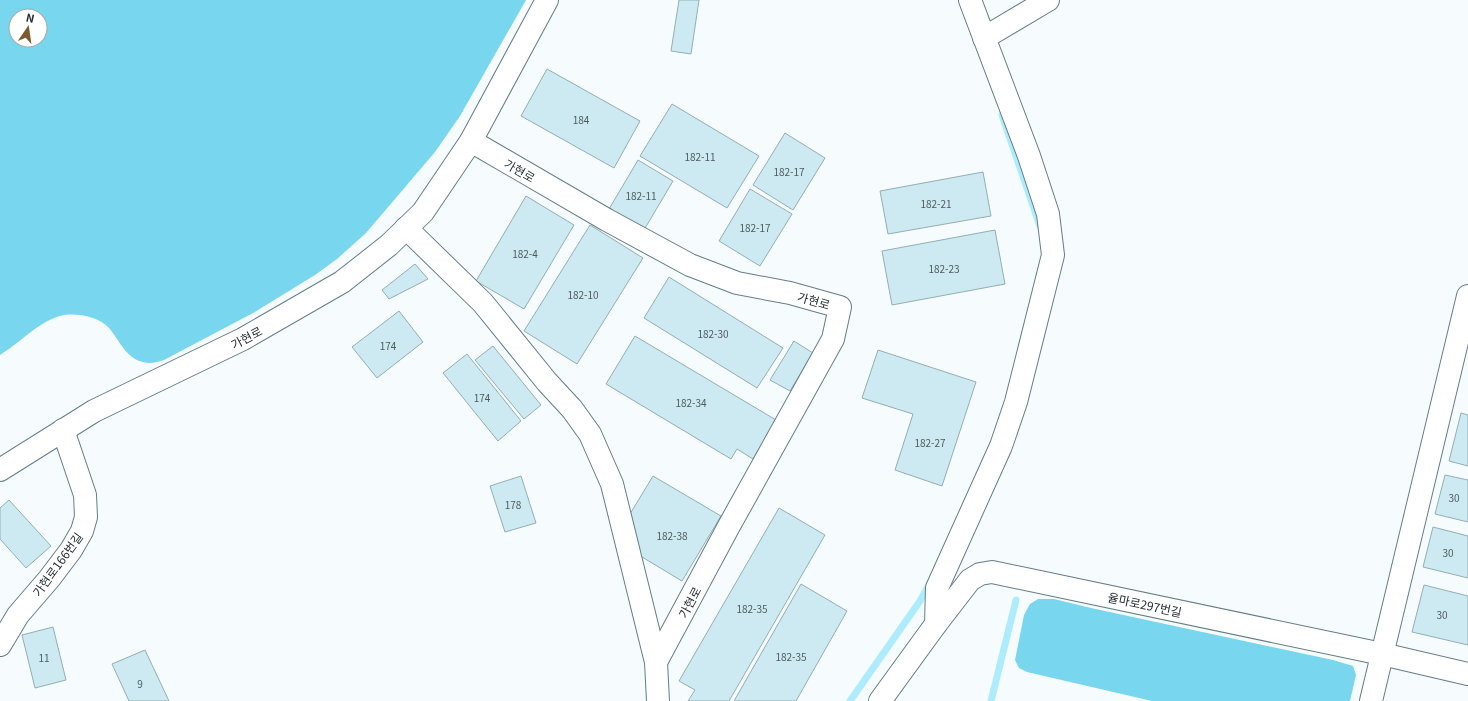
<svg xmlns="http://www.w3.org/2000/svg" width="1468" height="701" font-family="Georgia,'Noto Sans KR',serif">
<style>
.green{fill:#78d6ee;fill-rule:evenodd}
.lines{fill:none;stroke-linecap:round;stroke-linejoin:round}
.stream{stroke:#adecfd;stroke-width:7}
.building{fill:#cde9f1;stroke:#93aeb5}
.minor-casing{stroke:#647d84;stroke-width:24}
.minor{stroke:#fff;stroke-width:22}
.labels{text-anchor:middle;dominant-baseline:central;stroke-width:3;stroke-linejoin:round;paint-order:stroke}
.number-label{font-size:10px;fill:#4e5c60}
.street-label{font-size:12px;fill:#232d30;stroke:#fff}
</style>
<rect width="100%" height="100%" fill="#f6fcfd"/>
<g class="green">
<path d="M0 0H526L460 116 435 152 366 233 337 259 315 275 253 313 164 360C160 361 154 363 149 363 128 362 121 343 110 329 100 317 79 313 64 315 41 319 20 343 0 355ZM16 16H40V40H16Z"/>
<polygon points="1038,599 1054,599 1091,608 1333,660 1353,666 1356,675 1350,701 1152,701 1027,672 1019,668 1015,660 1024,615 1030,604"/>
</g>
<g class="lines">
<g class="stream">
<polyline points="1002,115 1040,226"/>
<polyline points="850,701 920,601 930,583"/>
<polyline points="991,701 1016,600"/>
</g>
</g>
<g class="building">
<polygon points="679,0 699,0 691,54 671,51"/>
<polygon points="547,69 640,121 614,168 521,116"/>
<polygon points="672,104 759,156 727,208 640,156"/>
<polygon points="785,133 825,158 793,210 753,185"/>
<polygon points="638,160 673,181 644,230 609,209"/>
<polygon points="983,172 991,216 888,234 880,191"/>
<polygon points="750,189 792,214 760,266 719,241"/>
<polygon points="526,196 574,225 524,309 476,281"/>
<polygon points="590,225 643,258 577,364 524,331"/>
<polygon points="995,230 1005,284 892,305 882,251"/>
<polygon points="415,264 428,279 389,299 382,290"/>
<polygon points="669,277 783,348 757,388 644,318"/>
<polygon points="399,311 423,342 377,378 352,347"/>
<polygon points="635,336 776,420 753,459 737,449 731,459 606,384"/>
<polygon points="794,341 813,353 790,391 770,380"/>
<polygon points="493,346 541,405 524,419 475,360"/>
<polygon points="878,350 976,382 942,486 895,470 913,414 862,398"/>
<polygon points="467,354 521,421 498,441 443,373"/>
<polygon points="1461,413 1468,415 1468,466 1449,461"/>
<polygon points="1445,475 1468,480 1468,522 1435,514"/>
<polygon points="521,476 536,523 505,532 490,486"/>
<polygon points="653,476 721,516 682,581 637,554 630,514"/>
<polygon points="9,500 51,546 26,568 0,539 0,508"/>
<polygon points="779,508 825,535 729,701 688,701 695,690 679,681"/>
<polygon points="1433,527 1468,536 1468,578 1423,567"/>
<polygon points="801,584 847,611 796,701 734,701"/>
<polygon points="1424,585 1468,596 1468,645 1412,632"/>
<polygon points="53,627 66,680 35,688 22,635"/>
<polygon points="145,650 169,701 129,701 112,664"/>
</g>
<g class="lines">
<g class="minor-casing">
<g id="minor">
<polyline points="984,38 1048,0"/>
<polyline points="471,141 607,220 690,265 737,283 790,293 840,307 833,339 729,526 656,662"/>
<polyline points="406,228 483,303 547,382 572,409 590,434 612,484 656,662 658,701"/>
<polyline points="0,470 94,411 243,339 342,282 389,245 423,212 471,141 547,0"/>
<polyline points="936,624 937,588 1001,446 1016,402 1053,255 1048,214 1029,156 970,0"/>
<polyline points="0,645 18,615 49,579 71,550 82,531 86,517 85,495 63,430"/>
<polyline points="880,701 936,624 970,580 980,574 992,572 1382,654 1468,674"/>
<polyline points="1371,701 1468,296"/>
</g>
</g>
<use href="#minor" class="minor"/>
</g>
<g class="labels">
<g class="number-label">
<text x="581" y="119">184</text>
<text x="700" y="156">182-11</text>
<text x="789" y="171">182-17</text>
<text x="641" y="195">182-11</text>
<text x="936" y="203">182-21</text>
<text x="755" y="227">182-17</text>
<text x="525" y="253">182-4</text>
<text x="944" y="268">182-23</text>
<text x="583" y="294">182-10</text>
<text x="713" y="333">182-30</text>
<text x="388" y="345">174</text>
<text x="482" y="397">174</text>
<text x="691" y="402">182-34</text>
<text x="930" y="442">182-27</text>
<text x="1454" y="497">30</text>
<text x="513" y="504">178</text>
<text x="672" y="535">182-38</text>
<text x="1448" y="552">30</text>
<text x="752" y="608">182-35</text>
<text x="1442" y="614">30</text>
<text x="791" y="656">182-35</text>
<text x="44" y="657">11</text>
<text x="140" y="683">9</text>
</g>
<g class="street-label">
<text transform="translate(520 170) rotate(30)">가현로</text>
<text transform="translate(814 300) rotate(16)">가현로</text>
<text transform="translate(246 337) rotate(-28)">가현로</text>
<text transform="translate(57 564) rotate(-54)">가현로166번길</text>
<text transform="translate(689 602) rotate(-62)">가현로</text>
<text transform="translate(1145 604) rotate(12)">율마로297번길</text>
</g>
</g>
<g transform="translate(28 28) rotate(13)"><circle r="19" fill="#ffffff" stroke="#a7abac"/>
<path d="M0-3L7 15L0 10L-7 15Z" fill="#795b2f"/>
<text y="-6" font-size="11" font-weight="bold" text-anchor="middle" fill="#232d30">N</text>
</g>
</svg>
